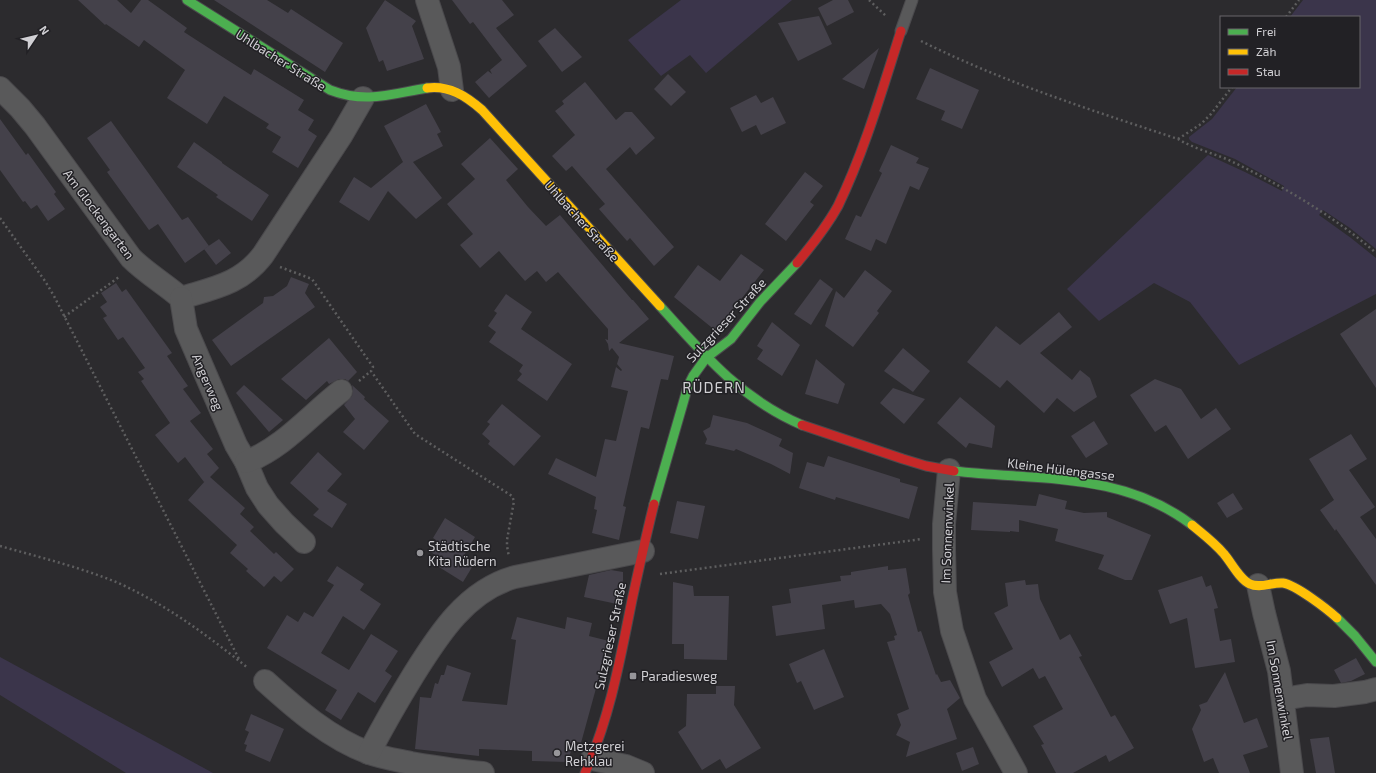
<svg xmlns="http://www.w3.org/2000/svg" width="1376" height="773" font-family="'Exo 2',sans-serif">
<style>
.green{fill:#3b354b}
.building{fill:#44414a}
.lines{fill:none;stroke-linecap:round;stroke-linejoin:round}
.lane-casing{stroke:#4a494c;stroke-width:13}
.street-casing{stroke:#4a494c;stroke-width:24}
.fast-casing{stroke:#4a494c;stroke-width:11}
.slow-casing{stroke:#4a494c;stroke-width:11}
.jam-casing{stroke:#4a494c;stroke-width:11}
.path{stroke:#5e5e5f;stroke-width:2.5;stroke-dasharray:2 3;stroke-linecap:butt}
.lane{stroke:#59595a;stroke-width:11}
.street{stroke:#59595a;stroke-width:22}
.fast{stroke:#4caf50;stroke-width:9}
.slow{stroke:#ffc107;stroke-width:9}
.jam{stroke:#c62828;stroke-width:9}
.poi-dot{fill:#97969a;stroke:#222125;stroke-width:1.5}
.labels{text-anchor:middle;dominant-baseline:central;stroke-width:3;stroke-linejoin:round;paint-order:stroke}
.street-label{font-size:13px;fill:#d1d0d4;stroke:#222125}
.poi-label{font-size:13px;fill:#d1d0d4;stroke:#222125;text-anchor:start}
.quarter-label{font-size:15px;letter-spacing:1px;fill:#d1d0d4;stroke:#222125}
</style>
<rect width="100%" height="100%" fill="#2c2b2e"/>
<g class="green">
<polygon points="681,0 792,0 706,73 690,55 661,76 628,40"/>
<polygon points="1303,0 1376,0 1376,249 1350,228 1323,210 1319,215 1351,238 1376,258 1376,294 1239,365 1190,302 1154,283 1099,321 1067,289 1208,155 1245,172 1282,191 1284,186 1235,159 1192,142 1189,139 1189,137 1212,119 1237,87 1359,87 1359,17 1290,17"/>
<polygon points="0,657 213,773 126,773 0,695"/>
</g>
<g class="building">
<polygon points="78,0 117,0 131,13 141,0 148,0 187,28 184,32 218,54 251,75 254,69 304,100 298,110 314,120 308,130 317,136 298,168 272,152 281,137 266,128 269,124 224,96 207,124 167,98 185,70 144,40 139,47 106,24 105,25"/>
<polygon points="214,0 267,0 288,13 291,9 343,43 325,72"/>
<polygon points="385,0 416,21 412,26 424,59 387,71 383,60 379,62 366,28"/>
<polygon points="452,0 502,0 514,15 496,28 527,66 489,98 475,82 488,71 492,74 490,70 502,60 473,22 470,24"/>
<polygon points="833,0 848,0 854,12 827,26 818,8"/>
<polygon points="819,16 832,44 798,61 778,23"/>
<polygon points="555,28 582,57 562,72 538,41"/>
<polygon points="879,48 864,89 842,79"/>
<polygon points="930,68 979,90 962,129 941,120 945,111 916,99"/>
<polygon points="668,74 686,92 671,106 654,89"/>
<polygon points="585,82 616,120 625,112 632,112 655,138 636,155 630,147 606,169 674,247 654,266 630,238 627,241 599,209 605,204 572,166 566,171 552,156 575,135 555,111 564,104 562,101"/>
<polygon points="756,95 761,103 773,97 786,123 761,135 756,125 742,132 730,108"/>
<polygon points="426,104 441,132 437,134 443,146 413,162 442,198 416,219 388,191 369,221 339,202 354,177 371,188 403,162 384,126"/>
<polygon points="0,119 26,155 28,153 56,192 54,194 65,209 48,221 37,205 31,209 25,201 23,202 0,170"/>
<polygon points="111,121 182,220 188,217 209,246 185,263 158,224 149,230 107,172 110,170 87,138"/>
<polygon points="490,138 518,169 506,180 528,207 546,226 560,215 632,300 633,300 649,319 619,343 674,356 668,380 661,379 649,429 641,427 623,506 626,507 619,540 592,533 597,510 594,509 596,497 548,474 556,458 596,477 605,439 616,441 628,391 611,387 616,367 621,371 622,370 617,364 619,357 612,348 609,351 608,344 605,339 608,340 608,329 558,272 546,282 537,271 525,281 499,251 480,268 460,245 473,234 447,204 475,179 461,164"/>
<polygon points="194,142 222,162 222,163 269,195 252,221 216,197 218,195 177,167"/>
<polygon points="891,145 919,158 916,163 929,168 919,190 910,186 886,244 876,239 871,251 845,239 856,215 861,217 882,173 879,171"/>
<polygon points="805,172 823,186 810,202 814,205 786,241 765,224"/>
<polygon points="219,239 231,253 216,265 204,249"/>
<polygon points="741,254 764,270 716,331 674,297 698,265 720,281"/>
<polygon points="865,270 892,291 877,311 879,313 853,347 825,326 836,291 844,298"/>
<polygon points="291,277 309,284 305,293 315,307 231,366 212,340 263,303 264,297 273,296 287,286"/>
<polygon points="820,279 833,289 811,325 794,314"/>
<polygon points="116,283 122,292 126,289 172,353 167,356 188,386 183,389 201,413 190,421 213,449 207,454 219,468 210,477 245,508 240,514 254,527 250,531 274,554 276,552 294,569 281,582 274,576 264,587 246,571 248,569 230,553 237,545 188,500 205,481 204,482 185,457 178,463 155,435 170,423 141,381 144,379 138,372 145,368 123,337 118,340 103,318 107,316 100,307 107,302 101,293"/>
<polygon points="506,294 532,312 521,329 572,364 547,401 517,380 522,374 519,371 523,365 489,342 496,332 488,326 497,313 494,311"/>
<polygon points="1376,309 1376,388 1340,334"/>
<polygon points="1059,312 1072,327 1040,353 1072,380 1080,370 1090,378 1097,397 1074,412 1057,398 1044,413 1007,380 1000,388 967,362 996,326 1020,345"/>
<polygon points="772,322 800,345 782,376 757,359 763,350 757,346"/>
<polygon points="329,338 357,372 348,381 345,379 339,379 329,384 327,381 306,400 281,379"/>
<polygon points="903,348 930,371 913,392 884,371"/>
<polygon points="816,359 845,384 838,404 805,394"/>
<polygon points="1155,379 1181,389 1201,419 1216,408 1231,429 1188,459 1166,425 1155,432 1130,395"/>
<polygon points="244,385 283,420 269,432 236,393"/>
<polygon points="352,385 365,397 364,399 389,421 364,450 343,432 355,419 344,405 352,396 353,389"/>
<polygon points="893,388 925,399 904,424 880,403"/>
<polygon points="960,397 995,426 992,448 969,443 966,448 937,423"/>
<polygon points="502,404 541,436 514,466 488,444 490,441 482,434 490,424 487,422"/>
<polygon points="713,415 747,423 782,439 779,446 793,453 790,474 771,464 736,449 734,451 705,444 707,439 703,431 710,427"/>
<polygon points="1094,421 1108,444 1086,458 1071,436"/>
<polygon points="1351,434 1367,459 1349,470 1375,507 1360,517 1376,539 1376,585 1336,529 1335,531 1320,510 1334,500 1309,459"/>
<polygon points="318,452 342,474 327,491 347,504 332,528 313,515 319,509 290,483"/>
<polygon points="828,456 900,479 900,482 918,487 909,519 836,497 835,500 799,488 807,462 824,467"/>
<polygon points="1233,493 1243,509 1227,518 1217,503"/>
<polygon points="1039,494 1067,501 1065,509 1084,513 1107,512 1107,517 1151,535 1132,580 1125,580 1098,569 1104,555 1055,541 1058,529 1019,520 1019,532 1010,531 1010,532 971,530 973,502 1036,506"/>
<polygon points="677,501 705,506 698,539 670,533"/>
<polygon points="445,518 475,537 463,557 474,564 463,582 439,567 443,560 429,551 436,540 433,538"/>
<polygon points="337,566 364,584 360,590 381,604 364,630 343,616 321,653 349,670 371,634 398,651 385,671 392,676 375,703 358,692 341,720 325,710 337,690 267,648 287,615 298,622 304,612 313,617 334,585 327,581"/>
<polygon points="888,566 888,570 906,568 910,593 908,595 918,632 921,631 936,675 937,674 941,682 950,680 960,698 947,709 957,739 906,757 910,742 896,735 901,725 897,714 909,709 887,642 895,640 894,636 897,635 890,614 881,604 855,608 854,600 822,605 825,629 776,636 772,606 791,603 789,589 841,581 840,576 851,575 851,572"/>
<polygon points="611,570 623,572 623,580 617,604 584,597 589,575"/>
<polygon points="1202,576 1206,587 1211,585 1218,608 1214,609 1220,641 1231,639 1235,662 1195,668 1187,618 1170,624 1158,590"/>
<polygon points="1025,580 1026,585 1038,584 1040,599 1060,640 1070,634 1082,656 1079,657 1111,717 1115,715 1134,748 1109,762 1106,755 1073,773 1056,773 1041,745 1044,744 1033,726 1063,709 1045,676 1039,679 1033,668 1002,687 989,662 1013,649 994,613 1008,606 1005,583"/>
<polygon points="673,582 693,586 694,596 729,596 727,660 684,659 684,644 672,644"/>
<polygon points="517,617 565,629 567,617 592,623 589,636 609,641 581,743 575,741 567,762 532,761 532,751 479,749 479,756 415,749 420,697 431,698 435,683 438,684 441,675 444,675 447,665 471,673 462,701 507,705 516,640 511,639"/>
<polygon points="824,649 844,697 814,710 801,681 797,683 789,664"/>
<polygon points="1356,658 1365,674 1351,681 1341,683 1334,670"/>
<polygon points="1225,672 1244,723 1257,718 1268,747 1243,755 1250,773 1219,773 1213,758 1204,762 1192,729 1201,710 1199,705 1207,702"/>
<polygon points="716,686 735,686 734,705 761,748 726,769 720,759 702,770 678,732 686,726 687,694 716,694"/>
<polygon points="251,714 284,729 270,762 245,751 247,745 244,744 249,732 245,730"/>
<polygon points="1329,737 1335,773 1316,773 1310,739"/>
<polygon points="973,747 979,764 962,771 956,753"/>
</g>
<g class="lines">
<g class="lane-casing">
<polyline id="lane" points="901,31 912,0"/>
</g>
<g class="street-casing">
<g id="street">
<polyline points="427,0 449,67 452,90"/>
<path d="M0 88 20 108 35 126 131 258C146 273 165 284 181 298"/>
<path d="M181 298C213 288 241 284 263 255L341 136 363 98"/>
<polyline points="181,298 186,329 236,445 246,462 257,488 268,505 284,523 304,542"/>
<path d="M246 462C283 448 310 415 341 391"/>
<polyline points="949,470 944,524 944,549 945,592 952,631 975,699 1016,773"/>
<polyline points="1258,585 1264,613 1279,671 1292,773"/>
<path d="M265 681C296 709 329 738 369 753 383 758 397 760 411 763 435 767 459 771 483 773"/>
<polyline points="1283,699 1307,695 1334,696 1365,692 1376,689"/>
<path d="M369 753C383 726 398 700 414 674 439 634 467 590 515 577L643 551"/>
<polyline points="592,759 626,766 643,773"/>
</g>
</g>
<g class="fast-casing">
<g id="fast">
<path d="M187 0 330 90C366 104 391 94 427 88"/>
<path d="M660 306C703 354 741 399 802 425"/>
<path d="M954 471C1038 481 1121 471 1192 525"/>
<polyline points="654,504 688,386 693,376 706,358 731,339 760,302 797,263"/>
<polyline points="1337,618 1355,636 1376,662"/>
</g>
</g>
<g class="slow-casing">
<g id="slow">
<path d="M427 88C449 85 466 96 482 110L660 306"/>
<path d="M1192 525C1203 534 1215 543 1224 554 1231 562 1240 580 1250 584 1260 589 1272 582 1283 583 1296 585 1327 609 1337 618"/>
</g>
</g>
<g class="jam-casing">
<g id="jam">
<path d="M797 263C812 245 827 226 838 206 865 150 882 90 901 31"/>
<polyline points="802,425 903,459 926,466 954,471"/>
<path d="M585 773C610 717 620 660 632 600 639 568 646 536 654 504"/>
</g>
</g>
<g class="path">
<polyline points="869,0 886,16"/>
<polyline points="1286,17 1299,0"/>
<path d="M921 41C1003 82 1091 110 1178 139 1196 150 1218 154 1237 164 1286 188 1335 217 1376 253"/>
<polyline points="1178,139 1201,124 1211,114 1232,87"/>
<polyline points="0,218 45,281 54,296 240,661"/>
<polyline points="280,267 312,279 373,367 371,371 415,434 512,496 514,501 507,540 507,546 509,557"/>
<polyline points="64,317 119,277"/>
<polyline points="359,381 371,371"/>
<path d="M0 546C39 557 79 567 116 582 164 603 207 635 248 668"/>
<polyline points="660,574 922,539"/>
</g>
<use href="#lane" class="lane"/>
<use href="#street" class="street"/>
<use href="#fast" class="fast"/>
<use href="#slow" class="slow"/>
<use href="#jam" class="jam"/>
</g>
<g class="poi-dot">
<circle cx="420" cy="553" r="4"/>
<rect x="629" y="672" width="8" height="8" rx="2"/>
<circle cx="557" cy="753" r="4"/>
</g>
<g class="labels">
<g class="street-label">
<text transform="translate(281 60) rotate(32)">Uhlbacher Straße</text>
<text transform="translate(99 214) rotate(53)">Am Glockengarten</text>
<text transform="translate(582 221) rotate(48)">Uhlbacher Straße</text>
<text transform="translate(726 320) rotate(-47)">Sulzgrieser Straße</text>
<text transform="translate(208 382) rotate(67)">Angerweg</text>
<text transform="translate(1061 469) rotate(7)">Kleine Hülengasse</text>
<text transform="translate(947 533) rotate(-88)">Im Sonnenwinkel</text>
<text transform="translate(610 636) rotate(-78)">Sulzgrieser Straße</text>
<text transform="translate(1280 690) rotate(80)">Im Sonnenwinkel</text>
</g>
<g class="poi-label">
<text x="428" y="546">Städtische<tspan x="428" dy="15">Kita Rüdern</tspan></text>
<text x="641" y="676">Paradiesweg</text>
<text x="565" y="746">Metzgerei<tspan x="565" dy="15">Rehklau</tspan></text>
</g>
<g class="quarter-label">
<text x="714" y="387">RÜDERN</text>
</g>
</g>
<rect x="1220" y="16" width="140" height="72" fill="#222125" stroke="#68676b"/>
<rect x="1228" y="29" width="20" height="6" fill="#4caf50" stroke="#68676b"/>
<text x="1256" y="36" font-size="12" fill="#d1d0d4">Frei</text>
<rect x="1228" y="49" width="20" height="6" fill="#ffc107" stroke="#68676b"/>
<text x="1256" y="56" font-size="12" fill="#d1d0d4">Zäh</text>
<rect x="1228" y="69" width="20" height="6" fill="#c62828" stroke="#68676b"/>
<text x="1256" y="76" font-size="12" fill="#d1d0d4">Stau</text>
<g transform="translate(36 36) rotate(55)" stroke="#222125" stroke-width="3" paint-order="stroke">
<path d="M0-3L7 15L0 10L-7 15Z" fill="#d1d0d4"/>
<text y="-6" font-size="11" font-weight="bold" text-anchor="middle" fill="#d1d0d4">N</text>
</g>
</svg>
